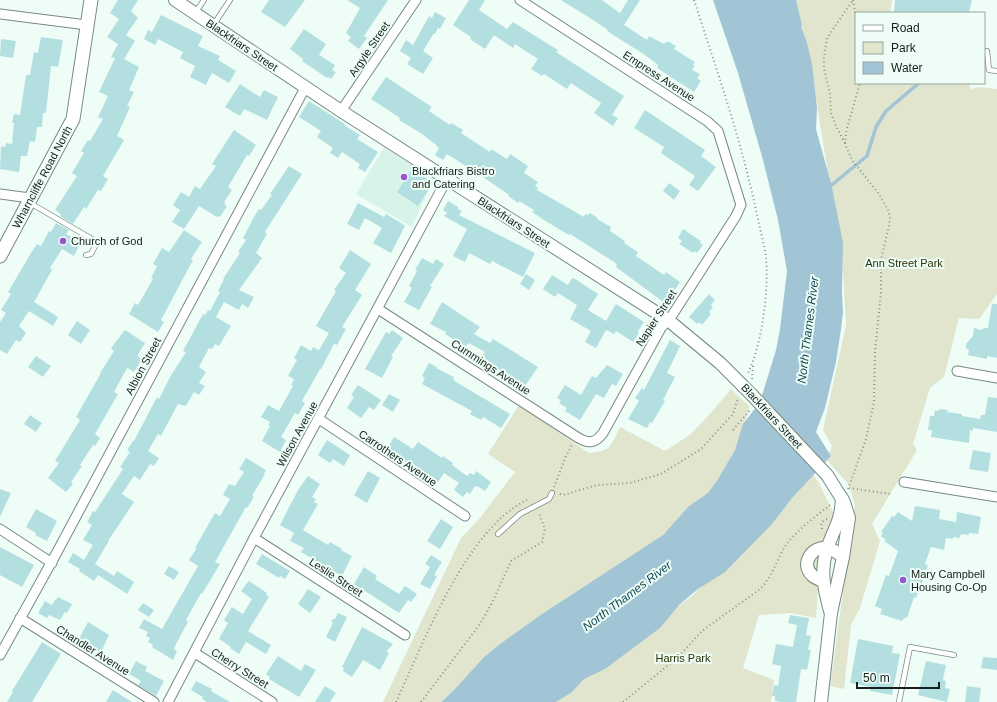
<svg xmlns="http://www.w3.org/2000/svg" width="997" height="702" font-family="Helvetica,sans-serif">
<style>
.built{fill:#d8f4e9}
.green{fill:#e1e5ce}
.water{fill:#a1c5d4}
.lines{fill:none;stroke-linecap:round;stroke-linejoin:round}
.stream{stroke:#a1c5d4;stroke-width:3.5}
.building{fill:#b4dfe0}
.service-casing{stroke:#778982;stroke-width:6}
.minor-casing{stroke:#778982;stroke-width:11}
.tertiary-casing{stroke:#778982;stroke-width:14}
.secondary-casing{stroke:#778982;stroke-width:15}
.path{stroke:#88938e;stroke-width:2;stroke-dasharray:1 3;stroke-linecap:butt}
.service{stroke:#fff;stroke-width:4.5}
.minor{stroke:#fff;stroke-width:9}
.tertiary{stroke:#fff;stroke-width:12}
.secondary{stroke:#fff;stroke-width:13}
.tertiary-bridge-casing{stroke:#778982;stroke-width:14;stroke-linecap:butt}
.tertiary-bridge{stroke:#fff;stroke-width:12}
.poi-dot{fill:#9555cb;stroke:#eefef7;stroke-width:1.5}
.labels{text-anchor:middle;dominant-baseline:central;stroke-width:4;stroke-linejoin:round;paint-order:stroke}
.street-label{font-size:11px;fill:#171e1b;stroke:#eefef7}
.poi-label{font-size:11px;fill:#171e1b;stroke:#eefef7;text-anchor:start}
.park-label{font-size:11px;fill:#2d3107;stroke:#eefef7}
.water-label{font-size:12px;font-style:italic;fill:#144758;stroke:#eefef7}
</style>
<rect width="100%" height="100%" fill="#eefef7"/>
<polygon class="built" points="384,147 433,179 412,227 356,194"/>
<g class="green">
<polygon points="794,0 892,0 890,13 856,13 856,83 970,83 970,89 980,87 997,89 997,294 979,319 959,318 944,377 930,388 913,444 917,450 872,524 880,541 860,608 851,625 844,689 830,686 855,505 849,485 827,460 832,446 823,430 846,325 842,255 835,202 828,174 810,61 802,27"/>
<path d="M731 389 750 407 735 450 718 479 708 493 689 506 663 535 542 614 500 644 483 658 455 689 440 702H383L461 538 479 519 515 472 488 454 519 405 589 453C611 451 611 446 620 427L665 451 691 434 708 416Z"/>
<polygon points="810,470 819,483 834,514 825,541 820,563 816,618 790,613 759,615 743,668 774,680 771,702 556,702 571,693 583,679 693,595 783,501"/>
</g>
<polygon class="water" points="713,0 796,0 802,25 801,26 807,43 812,64 817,108 816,129 832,187 843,243 842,292 843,313 841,329 836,362 825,408 816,432 831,456 792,498 772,524 725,572 698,589 679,605 660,628 605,669 584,679 571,693 556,702 441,702 455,689 483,658 500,644 542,614 663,535 689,506 708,493 718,479 735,450 743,424 760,402 776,350 780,329 787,271 778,220 763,160 738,73"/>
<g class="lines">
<polyline class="stream" points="828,188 867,156 876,127 886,111 919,83"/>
</g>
<g class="building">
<polygon points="118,0 138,0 131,11 138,18 126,35 135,41 124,59 139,67 129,90 134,92 127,106 130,107 117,136 124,140 103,176 108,179 101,191 98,190 86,209 84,207 73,224 60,216 61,214 55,210 77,176 72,173 84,153 81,151 88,140 90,141 103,119 98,117 108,96 99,92 115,58 111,57 118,44 107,37 119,19 110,13"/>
<polygon points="269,0 305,0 285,27 261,12"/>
<polygon points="347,0 388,0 364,36 367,38 359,49 348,41 351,37 346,33 360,8"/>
<polygon points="469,0 485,0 479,10 507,29 513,22 558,50 556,52 624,96 612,115 618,118 613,126 594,113 601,103 571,83 567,89 544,74 542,76 531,69 538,59 515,44 513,48 494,35 485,49 470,39 471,37 453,25"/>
<polygon points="561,0 602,0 620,13 628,0 640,0 624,25 647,40 649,36 664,44 666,42 667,43 668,41 676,46 674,49 695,62 693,65 695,66 692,70 700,74 697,78 701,81 694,92 657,68 658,65 645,55 607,31 608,30 590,18"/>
<polygon points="895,0 972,0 969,13 894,13"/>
<polygon points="435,12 446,18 440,29 438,28 435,34 434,33 423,51 433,58 423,74 407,64 411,58 400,51 406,40 413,45 429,16 432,18"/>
<polygon points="161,15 203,36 198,46 220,56 218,60 236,71 229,83 212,73 206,85 190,77 195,66 180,58 183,52 158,39 155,45 144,39 148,30 152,32"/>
<polygon points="304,29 326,44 319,55 335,65 332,70 336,72 331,79 328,77 327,78 302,61 303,59 290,49"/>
<polygon points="41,37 63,40 58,67 51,66 46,113 43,113 42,127 37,127 35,142 30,141 27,156 21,156 19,172 0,169 1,146 5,147 6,143 12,144 14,123 12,123 14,114 20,115 26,75 30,75 34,52 38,53"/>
<polygon points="1,39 16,41 13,58 0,56"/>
<polygon points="386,77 432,107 429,111 450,125 451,123 463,130 461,133 490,152 491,149 507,159 510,154 528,166 524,173 538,182 535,186 538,188 537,190 584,217 585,214 588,215 590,213 598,218 597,219 611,227 610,231 625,241 624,243 638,252 636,256 664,275 666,272 680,282 666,304 616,267 617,265 614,262 570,234 569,235 547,222 532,212 534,210 519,201 518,203 508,196 509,195 486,179 447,154 443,160 435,155 439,148 436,145 422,134 399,120 400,118 371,99"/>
<polygon points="240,84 260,97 264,90 278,97 267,120 244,109 240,116 225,107"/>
<polygon points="309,101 345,124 344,125 360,135 357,139 378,152 365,172 358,168 360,164 342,152 338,158 330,153 333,148 317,137 321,131 299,117"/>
<polygon points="645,110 705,150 701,156 716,167 698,191 689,185 695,176 661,153 664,147 634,128"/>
<polygon points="234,130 256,145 249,156 247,155 228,187 232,190 224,202 226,203 224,204 227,206 220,217 218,216 217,217 199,206 184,229 172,222 180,210 173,205 181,192 189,197 195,186 200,189 216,166 212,164"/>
<polygon points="289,166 302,174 265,232 267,234 256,253 262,258 239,290 254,297 248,308 242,304 239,310 224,302 216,317 231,326 219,346 215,344 212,349 209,348 199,367 206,372 199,383 205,386 199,395 194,392 186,406 178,404 161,436 158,434 148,451 159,458 154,466 150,464 140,480 134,476 122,494 134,502 108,541 109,541 95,564 114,576 117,571 134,582 127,594 98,575 94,581 79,571 80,569 68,562 73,553 84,560 93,545 83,540 92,525 87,522 93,511 95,512 123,469 120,467 130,452 127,450 133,441 134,441 157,397 159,399 170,377 186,352 183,351 203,314 205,315 208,310 210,311 220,292 218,291 224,279 223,279 240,253 238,252 246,240 243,238 254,217 259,209 261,210 272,195 270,194"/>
<polygon points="412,169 433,183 418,206 397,192"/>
<polygon points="669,183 680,191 674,200 663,191"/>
<polygon points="448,201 458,207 458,209 462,211 459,215 535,253 523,277 492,261 490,264 469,253 465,262 453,256 467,229 444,216 447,213 443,210"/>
<polygon points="358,203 384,217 386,214 404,225 405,226 391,253 373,243 382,228 365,218 359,230 347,224"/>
<polygon points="56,223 69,230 66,234 81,242 74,256 62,249 50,268 52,270 34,302 58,317 53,326 29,311 19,326 26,333 20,342 16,340 7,354 0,350 0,322 6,313 1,310 11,294 8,292 31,253 37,244 41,246 49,231 51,232"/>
<polygon points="683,229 701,241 700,243 703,245 697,253 694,251 693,253 679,244 682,241 678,238"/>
<polygon points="184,230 202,242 191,259 193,260 161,320 164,322 158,332 129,314 135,303 138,305 153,279 151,278 157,266 153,264 162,248 169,252"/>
<polygon points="350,250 371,264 355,290 362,295 342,327 346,329 337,345 334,344 321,369 320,369 302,401 305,403 298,415 295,413 281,437 286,440 280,452 262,441 270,426 268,425 270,422 261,417 268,405 279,411 293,386 291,385 294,379 288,376 297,360 294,358 301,345 311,351 313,347 319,350 329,333 316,326 336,291 334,290 346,273 339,268"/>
<polygon points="422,258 433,264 436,259 444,264 430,286 432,287 419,310 404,302 412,288 409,286 417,271 415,270"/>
<polygon points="526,274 535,280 529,290 520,284"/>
<polygon points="552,275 568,285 572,278 575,279 598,294 588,310 606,321 616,304 644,322 638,331 639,333 633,342 616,331 614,334 606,330 596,348 585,342 591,331 570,319 577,305 558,293 555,297 543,289"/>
<polygon points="709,294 715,300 711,305 713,307 709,312 711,314 702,325 699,322 697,324 689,317"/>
<polygon points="442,302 480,327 474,334 490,343 493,339 538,367 525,386 481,358 485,352 469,343 465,347 445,334 446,332 430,324"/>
<polygon points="992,304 997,304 997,358 987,356 987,359 968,355 969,350 966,348 966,344 973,336 974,328 981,330 984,328 988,328"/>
<polygon points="77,321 90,330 81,344 68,335"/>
<polygon points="125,330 145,343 137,356 142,359 134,372 127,368 114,392 118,394 95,434 100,438 95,446 93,445 80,465 82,466 71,482 73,484 66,492 48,478 59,463 55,461 80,420 76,417 101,373 100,373 114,351 111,348"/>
<polygon points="392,330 403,338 391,356 393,357 382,378 365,369 386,332 389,334"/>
<polygon points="670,340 680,346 667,373 675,377 663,400 665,401 652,423 650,422 647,428 628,419 639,401 635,398 642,388 644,390"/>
<polygon points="36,356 51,366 43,377 28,367"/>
<polygon points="429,363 437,367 436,368 454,377 453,379 456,382 510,414 501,428 483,417 481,420 470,414 472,411 422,384 425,378 422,376"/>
<polygon points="607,365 623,374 616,386 612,384 604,398 596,394 580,420 565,411 567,408 559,403 561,400 557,398 565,385 581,395 592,376 596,378"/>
<polygon points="358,385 381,400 374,410 369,407 361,418 347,408 354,397 351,395"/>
<polygon points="389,394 400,400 393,412 382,405"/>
<polygon points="988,397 997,398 997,432 973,428 973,431 970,430 969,443 931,437 932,430 928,430 930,416 934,416 935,410 939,411 939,409 948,410 947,412 962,414 962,416 980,419 981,415 985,415"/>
<polygon points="30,415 42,423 36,432 24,424"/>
<polygon points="394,437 413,449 418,442 442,458 443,456 453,463 452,465 467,476 470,473 474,475 476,471 491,482 485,491 477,486 476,487 475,486 470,494 467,492 463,497 454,490 459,483 444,473 438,482 413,467 413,469 388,453 391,449 388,447"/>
<polygon points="327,440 350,455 344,466 333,459 330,463 318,455"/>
<polygon points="973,450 991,453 988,472 969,469"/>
<polygon points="246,458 266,470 264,473 265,474 252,496 254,497 247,508 246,507 215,562 220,564 202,594 201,593 186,620 188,622 176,644 174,649 177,651 173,660 152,647 153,645 148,642 150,638 146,636 148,632 139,628 144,619 162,629 198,566 189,560 196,549 195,548 215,513 220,516 230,499 223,495 229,484 235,486 244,472 239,469"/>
<polygon points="368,471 380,478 367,503 354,495"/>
<polygon points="308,476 320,484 312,497 316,499 314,502 318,504 303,530 328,545 330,542 342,549 341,550 352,556 342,576 301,552 304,548 290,541 294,533 280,525 298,490"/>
<polygon points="0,489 11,493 0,517"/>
<polygon points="915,506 940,510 939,519 956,522 957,512 981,517 978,534 969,533 969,535 961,534 960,538 953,537 953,539 946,538 944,550 931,547 925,564 928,565 924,577 916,598 914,597 907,618 904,618 902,621 880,614 882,609 875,606 886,575 889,576 898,551 884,541 886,540 881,536 883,533 881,532 892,516 894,517 898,512 912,521"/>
<polygon points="36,509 57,521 47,541 35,535 36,533 26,527"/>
<polygon points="441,519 453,527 440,549 427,541"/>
<polygon points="0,547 34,565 22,587 0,575"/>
<polygon points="262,554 290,571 285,579 280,576 279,578 256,564"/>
<polygon points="431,555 442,562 434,575 437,576 430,589 420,584 430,567 425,564"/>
<polygon points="169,566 179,572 174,580 164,574"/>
<polygon points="364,567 377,576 375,579 399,594 405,586 417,594 411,602 408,600 399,613 365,591 361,590 361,591 354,584"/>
<polygon points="249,581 267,593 266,595 269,597 248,631 271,645 266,654 246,642 239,654 230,648 231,647 219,639 228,623 224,620 232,607 243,614 252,599 241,591"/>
<polygon points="308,589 321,597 310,613 298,604"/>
<polygon points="58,597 72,604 67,613 65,612 60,620 49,615 47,618 38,613 45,601 52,605 55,600 56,600"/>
<polygon points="143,603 154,610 149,617 138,610"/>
<polygon points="338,613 347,617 335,642 326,637 333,623 331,620 335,619"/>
<polygon points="790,615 809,618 806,635 811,636 808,650 811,650 807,670 801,669 796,702 781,702 775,701 775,696 772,696 774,685 778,686 781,666 772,664 776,644 793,647 797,625 788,623"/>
<polygon points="88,622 109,635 101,652 79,639"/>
<polygon points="362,627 393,644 386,652 389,653 380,670 363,660 352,677 343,671 344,668 342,667"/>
<polygon points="858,639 893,646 892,653 900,654 892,695 870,691 871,687 850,683"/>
<polygon points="42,642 61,654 32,702 7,702 13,692 12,691"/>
<polygon points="278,656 301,671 305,664 316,670 299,697 269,679 270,677 266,674"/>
<polygon points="983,657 997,658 997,670 981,668"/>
<polygon points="136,661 147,667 145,671 164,681 156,696 138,685 141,681 129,674"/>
<polygon points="926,661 946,665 943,680 946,681 945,688 950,689 947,702 918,695"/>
<polygon points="196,681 212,689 211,691 230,702 207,702 202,699 203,697 191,690"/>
<polygon points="325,686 336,693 330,702 315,702"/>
<polygon points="967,686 981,688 979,702 965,702"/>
<polygon points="113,690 132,702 106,702"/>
</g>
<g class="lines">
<g class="service-casing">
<g id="service">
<polyline points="195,13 204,0"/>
<polyline points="214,24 230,0"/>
<polyline points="987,51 989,70 997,71"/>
<polyline points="30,203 97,242 91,254 86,255"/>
<polyline points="498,534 520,514 549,499 552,493"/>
<polyline points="899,702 910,647 954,655"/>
</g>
</g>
<g class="minor-casing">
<g id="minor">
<polyline points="0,14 87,25"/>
<polyline points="341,111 416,0"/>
<polyline points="0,194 30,198"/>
<path d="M378 309 577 437C588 444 595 444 603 433L661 328 673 314 736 216 741 205 718 131 707 121 520 0"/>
<polyline points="957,371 997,378"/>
<polyline points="319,419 465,516"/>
<polyline points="904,482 997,497"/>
<polyline points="0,529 52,563"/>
<polyline points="254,538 405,635"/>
<polyline points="20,618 154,702"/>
<polyline points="195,653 272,702"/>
<polyline points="0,655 56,554 305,88"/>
<polyline points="168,702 254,538 447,179"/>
</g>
</g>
<g class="tertiary-casing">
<g id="tertiary">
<polyline points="175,0 341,111 668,320 720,363 752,395"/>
<polyline points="827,475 844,502 849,518 843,557"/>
<path d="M830 611C824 589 820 571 827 549 834 528 841 522 842 498"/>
<path d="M821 702 831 613 843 557C838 553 833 549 827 548 812 546 800 564 812 575 814 578 819 579 823 581"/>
</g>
</g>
<g class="secondary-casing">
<polyline id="secondary" points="0,256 73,119 91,0"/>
</g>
<g class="path">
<path d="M694 0C717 71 742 142 757 215 760 229 764 243 766 257 769 289 762 347 747 375"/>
<polyline points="853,0 856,16"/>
<polyline points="845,143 836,126 831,113 830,94 824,68 824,58 827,38 853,0"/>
<polyline points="752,379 753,366"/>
<polyline points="733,430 751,409"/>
<polyline points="554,487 566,456 572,445"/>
<polyline points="849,488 891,494"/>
<polyline points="848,489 866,439 874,402 875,351 881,293 881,259 889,226 890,217 888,210 879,194 852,160 845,144 846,132 860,83"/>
<polyline points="560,494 563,495 597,485 630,483 661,474 701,449 733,414 738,398"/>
<path d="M822 529C820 524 822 520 828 519"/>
<path d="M396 702C424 642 466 529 527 500"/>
<polyline points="421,702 480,624 492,603 511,561 542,542 545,529 539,513"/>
<path d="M623 702 677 658 702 631 760 589C772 577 776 562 784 548 795 531 814 518 830 505"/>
</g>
<use href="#service" class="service"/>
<use href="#minor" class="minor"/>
<use href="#tertiary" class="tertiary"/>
<use href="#secondary" class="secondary"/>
<g class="tertiary-bridge-casing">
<polyline id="tertiary-bridge" points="752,395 827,475"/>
</g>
<use href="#tertiary-bridge" class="tertiary-bridge"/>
</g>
<g class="poi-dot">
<circle cx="404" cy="177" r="4"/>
<circle cx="63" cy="241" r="4"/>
<circle cx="903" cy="580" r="4"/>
</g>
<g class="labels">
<g class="street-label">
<text transform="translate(242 45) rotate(34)">Blackfriars Street</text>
<text transform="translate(369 49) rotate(-56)">Argyle Street</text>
<text transform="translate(659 76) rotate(33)">Empress Avenue</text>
<text transform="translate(42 177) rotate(-62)">Wharncliffe Road North</text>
<text transform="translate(514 222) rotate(33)">Blackfriars Street</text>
<text transform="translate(656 318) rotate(-57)">Napier Street</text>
<text transform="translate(143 366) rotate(-62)">Albion Street</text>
<text transform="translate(491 367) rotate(33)">Cummings Avenue</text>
<text transform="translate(772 416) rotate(47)">Blackfriars Street</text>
<text transform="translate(297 434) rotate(-61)">Wilson Avenue</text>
<text transform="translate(398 458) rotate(34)">Carrothers Avenue</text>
<text transform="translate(336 577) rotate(33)">Leslie Street</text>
<text transform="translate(93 650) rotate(32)">Chandler Avenue</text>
<text transform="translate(240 668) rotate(32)">Cherry Street</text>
</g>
<g class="poi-label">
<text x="412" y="171">Blackfriars Bistro<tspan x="412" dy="13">and Catering</tspan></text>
<text x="71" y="241">Church of God</text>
<text x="911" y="574">Mary Campbell<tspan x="911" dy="13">Housing Co-Op</tspan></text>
</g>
<g class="park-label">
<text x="904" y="263">Ann Street Park</text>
<text x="683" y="658">Harris Park</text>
</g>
<g class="water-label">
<text transform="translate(808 330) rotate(-83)">North Thames River</text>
<text transform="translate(627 596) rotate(-37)">North Thames River</text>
</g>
</g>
<rect x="855" y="12" width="130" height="72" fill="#eefef7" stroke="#98a49f"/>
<rect x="863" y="25" width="20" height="6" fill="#ffffff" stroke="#98a49f"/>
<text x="891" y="32" font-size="12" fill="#171e1b">Road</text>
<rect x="863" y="42" width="20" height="12" fill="#e1e5ce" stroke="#98a49f"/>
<text x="891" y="52" font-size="12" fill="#171e1b">Park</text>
<rect x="863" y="62" width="20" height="12" fill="#a1c5d4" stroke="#98a49f"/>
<text x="891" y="72" font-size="12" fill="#171e1b">Water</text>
<path d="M857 682v6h82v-6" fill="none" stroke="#171e1b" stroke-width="2"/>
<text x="863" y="682" font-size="12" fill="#171e1b" stroke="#eefef7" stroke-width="3" paint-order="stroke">50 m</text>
</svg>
